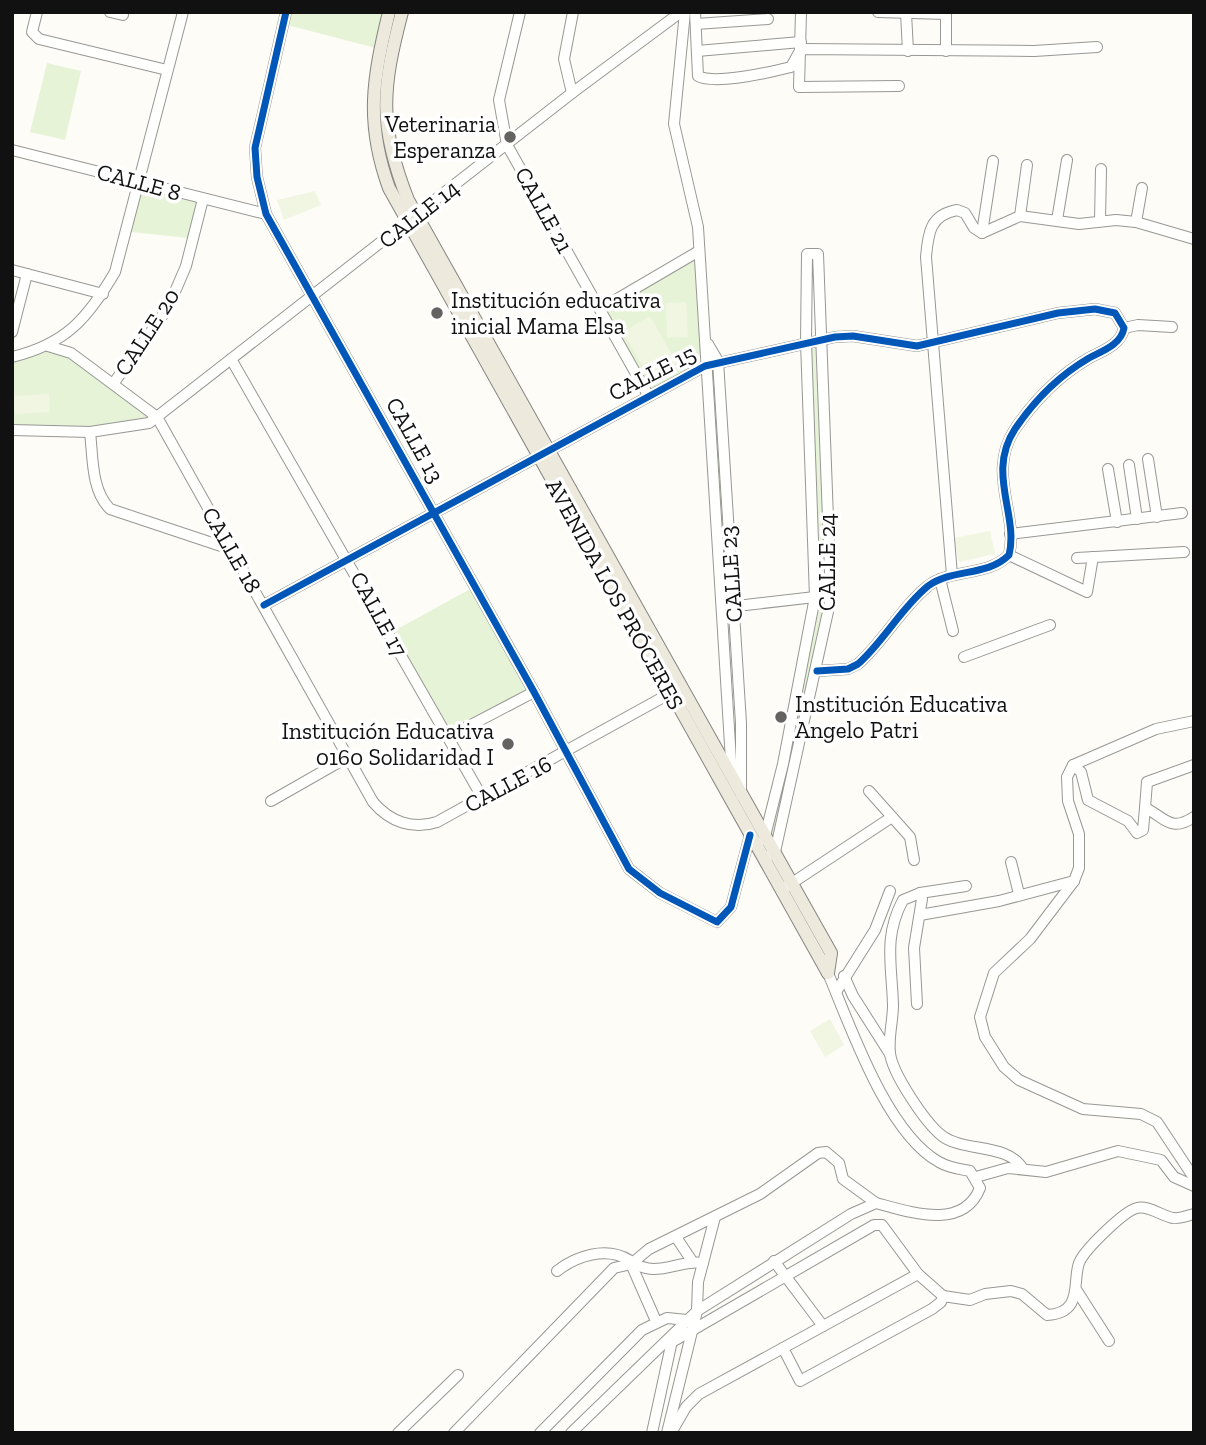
<svg xmlns="http://www.w3.org/2000/svg" width="1206" height="1445" font-family="'Zilla Slab',serif">
<style>
.green{fill:#e7f3d7}
.pitch{fill:#f0f6e1}
.lines{fill:none;stroke-linecap:round;stroke-linejoin:round}
.minor-casing{stroke:#979795;stroke-width:12}
.major-casing{stroke:#858482;stroke-width:14}
.minor{stroke:#fffffe;stroke-width:10}
.major{stroke:#ede9dc;stroke-width:12}
.cycleway-casing{stroke:#fff;stroke-width:11}
.cycleway{stroke:#0057b8;stroke-width:7}
.poi-dot{fill:#646362;stroke:#fff;stroke-width:2.5}
.labels{text-anchor:middle;dominant-baseline:central;stroke-width:7;stroke-linejoin:round;paint-order:stroke}
.poi-label{font-size:23px;fill:#111;stroke:#fff;text-anchor:end}
.street-label{font-size:23px;fill:#111;stroke:#fff}
</style>
<rect width="100%" height="100%" fill="#fdfcf7"/>
<g class="green">
<polygon points="290,12 386,12 376,48 287,25"/>
<polygon points="47,63 81,71 65,140 30,132"/>
<polygon points="141,188 198,203 189,238 131,232"/>
<polygon points="695,257 701,352 686,371 650,391 603,310"/>
<polygon points="816,344 829,588 822,589 809,345"/>
<polygon points="45,351 62,353 148,417 141,422 86,428 12,425 12,360"/>
<polygon points="711,377 714,377 730,603 723,604"/>
<polygon points="472,588 531,690 450,733 392,632"/>
<polygon points="829,599 773,839 771,835 821,600"/>
</g>
<g class="pitch">
<polygon points="315,191 321,205 284,220 277,200"/>
<polygon points="686,302 688,337 667,338 666,303"/>
<polygon points="650,316 677,363 650,379 623,332"/>
<polygon points="49,394 50,412 15,414 14,396"/>
<polygon points="990,531 995,554 959,562 954,538"/>
<polygon points="830,1019 844,1045 825,1057 810,1031"/>
</g>
<g class="lines">
<g class="minor-casing">
<g id="minor">
<polyline points="37,12 32,32 39,39 167,70"/>
<polyline points="110,12 123,15"/>
<polyline points="286,12 255,148 257,177 266,214 534,692 629,869 660,893 717,922 731,907 750,835"/>
<polyline points="520,12 499,100 507,145 648,395"/>
<polyline points="685,12 674,124 698,227 732,777"/>
<path d="M695 12 698 76C715 85 771 72 791 67L801 49 1034 51 1097 47"/>
<polyline points="801,12 799,87 899,86"/>
<polyline points="878,12 946,14 946,51"/>
<polyline points="906,13 908,51"/>
<polyline points="696,24 768,19"/>
<polyline points="697,51 801,42"/>
<polyline points="572,93 564,59 573,12"/>
<polyline points="12,150 266,214"/>
<polyline points="1020,216 1027,165"/>
<polyline points="1057,220 1067,160"/>
<polyline points="1100,221 1101,169"/>
<polyline points="1136,222 1142,188"/>
<polyline points="982,233 993,161"/>
<polyline points="12,270 103,294"/>
<polyline points="600,309 699,251"/>
<polyline points="1124,328 1138,325 1172,327"/>
<polyline points="12,332 27,274"/>
<polyline points="708,344 718,361 741,723 741,795"/>
<path d="M48 346 71 353 157 417 373 802C390 822 413 830 437 822L678 689"/>
<path d="M12 357C66 344 88 318 115 272L183 12"/>
<polyline points="231,359 482,797"/>
<polyline points="113,384 168,308 186,266 203,199"/>
<polyline points="12,430 90,432 149,423 572,93 681,12"/>
<path d="M90 432C93 457 91 490 110 509L230 549"/>
<polyline points="1148,459 1157,517"/>
<polyline points="1129,465 1137,519"/>
<polyline points="1108,469 1117,522"/>
<polyline points="1010,534 1182,513"/>
<polyline points="1009,555 1087,592 1093,557"/>
<polyline points="1077,558 1184,552"/>
<path d="M952 575 926 257C928 233 930 215 957 210L965 213 974 228 982 233 1020 216 1079 224 1116 220 1136 222 1194 239"/>
<polyline points="940,579 953,631"/>
<path d="M264 605 705 366 835 337 853 336 917 346 1058 313 1095 309 1115 313 1124 328C1121 345 1102 351 1089 358 1060 375 1034 401 1015 429 986 473 1019 515 1009 555 987 577 952 568 928 586 901 608 884 641 858 664L848 669 817 671"/>
<polyline points="728,607 815,597"/>
<polyline points="964,657 1050,625"/>
<polyline points="1194,721 1156,729 1073,765 1067,777 1068,801 1079,834 1079,868 1074,881 1030,939 994,973 980,1017 985,1037 1004,1067 1019,1080 1083,1109 1141,1114 1157,1122 1194,1178"/>
<polyline points="448,737 534,692"/>
<path d="M1073 765 1081 772 1088 800 1128 821 1137 833 1143 830 1145 808C1165 817 1170 833 1194 817"/>
<polyline points="869,791 910,837 914,860"/>
<polyline points="271,801 348,757"/>
<polyline points="1145,808 1147,782 1194,765"/>
<polyline points="764,840 783,764 815,597 806,342 807,254 818,254 831,598 775,852 770,855"/>
<polyline points="1011,862 1019,894"/>
<polyline points="786,887 892,817"/>
<polyline points="920,893 966,886"/>
<polyline points="920,915 999,901 1074,881"/>
<polyline points="844,976 853,996 890,1054"/>
<polyline points="836,992 875,930 890,891"/>
<path d="M917 1004 914 948 922 899 920 893 903 900C883 937 892 966 893 1005 893 1021 888 1038 890 1053 892 1073 925 1122 941 1135 963 1153 1007 1142 1023 1169"/>
<polyline points="976,1177 1008,1168 1046,1172 1118,1151 1161,1160 1174,1177 1194,1186"/>
<polyline points="676,1237 692,1261"/>
<polyline points="774,1261 823,1326"/>
<polyline points="631,1264 656,1321"/>
<path d="M557 1271C576 1256 606 1246 629 1260 636 1265 645 1269 654 1269 671 1269 687 1260 703 1263"/>
<polyline points="1077,1291 1109,1341"/>
<path d="M943 1296 970 1300 985 1294 1011 1291 1022 1294 1047 1315C1084 1313 1072 1282 1079 1263 1084 1250 1124 1211 1137 1208 1148 1205 1162 1216 1173 1218 1179 1219 1187 1216 1194 1214"/>
<polyline points="672,1342 874,1225 882,1225 918,1274 943,1296 941,1302 932,1309 800,1381 783,1348"/>
<polyline points="398,1433 458,1375"/>
<polyline points="454,1433 614,1268 631,1264 649,1249 760,1194 818,1153 826,1152 839,1163 843,1179 876,1203"/>
<polyline points="540,1433 642,1330 667,1318 687,1320"/>
<path d="M571 1433 697 1311 851 1214 876 1203C910 1212 963 1231 980 1188L970 1171C960 1169 949 1168 939 1162 887 1133 851 1028 828 973"/>
<polyline points="652,1433 673,1336"/>
<polyline points="667,1433 697,1311 698,1282 715,1217"/>
<polyline points="671,1433 686,1407 699,1394 918,1274"/>
</g>
</g>
<g class="major-casing">
<g id="major">
<path d="M389 12C373 78 365 122 389 188L828 973"/>
<path d="M402 12C382 88 378 125 408 200L831 953 828 973"/>
</g>
</g>
<use href="#minor" class="minor"/>
<use href="#major" class="major"/>
<g class="cycleway-casing">
<g id="cycleway">
<polyline points="286,12 255,148 257,177 266,214 534,692 629,869 660,893 717,922 731,907 750,835"/>
<path d="M264 605 705 366 835 337 853 336 917 346 1058 313 1095 309 1115 313 1124 328C1121 345 1102 351 1089 358 1060 375 1034 401 1015 429 986 473 1019 515 1009 555 987 577 952 568 928 586 901 608 884 641 858 664L848 669 817 671"/>
</g>
</g>
<use href="#cycleway" class="cycleway"/>
</g>
<g class="poi-dot">
<circle cx="510" cy="137" r="7"/>
<circle cx="437" cy="313" r="7"/>
<circle cx="781" cy="717" r="7"/>
<circle cx="508" cy="744" r="7"/>
</g>
<g class="labels">
<g class="poi-label">
<text x="496" y="124">Veterinaria<tspan x="496" dy="26">Esperanza</tspan></text>
<text x="451" y="300" text-anchor="start">Institución educativa<tspan x="451" dy="26">inicial Mama Elsa</tspan></text>
<text x="795" y="704" text-anchor="start">Institución Educativa<tspan x="795" dy="26">Angelo Patri</tspan></text>
<text x="494" y="731">Institución Educativa<tspan x="494" dy="26">0160 Solidaridad I</tspan></text>
</g>
<g class="street-label">
<text transform="translate(139 182) rotate(15)">CALLE 8</text>
<text transform="translate(544 210) rotate(61)">CALLE 21</text>
<text transform="translate(419 214) rotate(-38)">CALLE 14</text>
<text transform="translate(147 332) rotate(-57)">CALLE 20</text>
<text transform="translate(652 373) rotate(-27)">CALLE 15</text>
<text transform="translate(415 440) rotate(61)">CALLE 13</text>
<text transform="translate(232 550) rotate(60)">CALLE 18</text>
<text transform="translate(827 562) rotate(-90)">CALLE 24</text>
<text transform="translate(731 574) rotate(-94)">CALLE 23</text>
<text transform="translate(615 594) rotate(61)">AVENIDA LOS PRÓCERES</text>
<text transform="translate(379 614) rotate(61)">CALLE 17</text>
<text transform="translate(508 784) rotate(-28)">CALLE 16</text>
</g>
</g>
<rect width="1206" height="1445" fill="none" stroke="#111111" stroke-width="28"/>
</svg>
